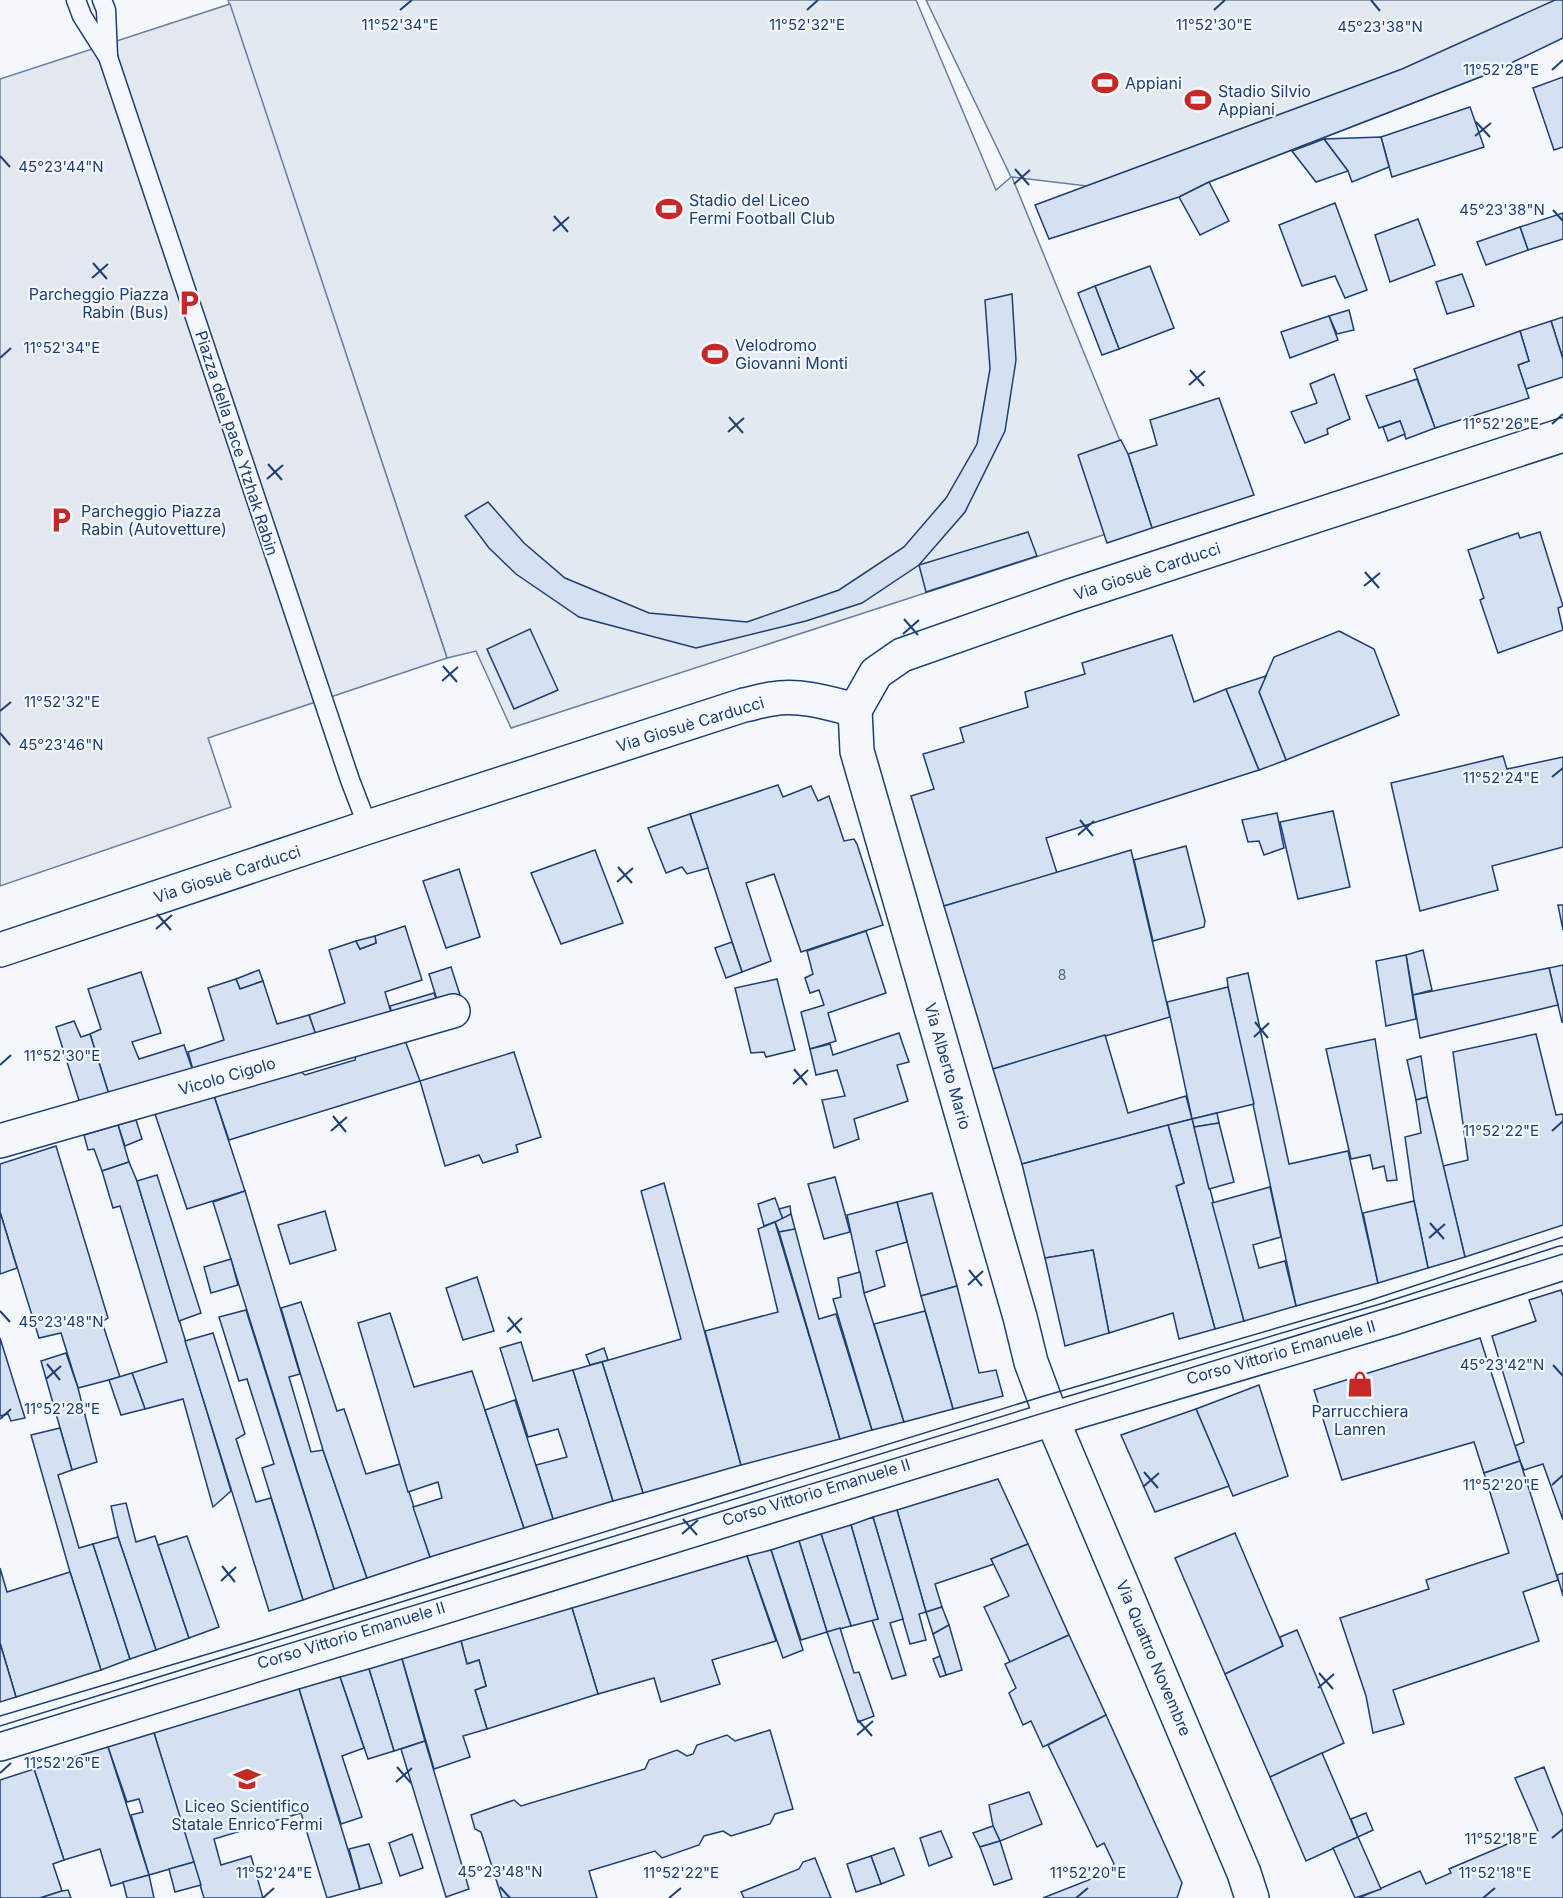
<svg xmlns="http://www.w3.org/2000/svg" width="1563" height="1898" font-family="Inter,sans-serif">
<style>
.garden{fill:#e3e9f0;stroke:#687fa3;stroke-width:1.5}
.parking{fill:#e3e8f0;stroke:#687fa3;stroke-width:1.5}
.building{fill:#d5e0f0;stroke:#1d3f73;stroke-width:1.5}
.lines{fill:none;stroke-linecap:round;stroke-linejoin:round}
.lane-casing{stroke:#1d3f73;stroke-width:21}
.street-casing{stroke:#1d3f73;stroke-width:36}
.lane{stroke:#f4f7fb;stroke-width:18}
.street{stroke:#f4f7fb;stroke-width:33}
.tram{stroke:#1d3f73;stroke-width:1.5}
.ticks{fill:none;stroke:#1d3f73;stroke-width:2}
.labels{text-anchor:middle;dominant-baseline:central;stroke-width:4.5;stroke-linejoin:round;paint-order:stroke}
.number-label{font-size:14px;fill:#4b6792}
.poi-label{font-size:16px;fill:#1d3f73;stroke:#f4f7fb;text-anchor:start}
.street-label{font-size:16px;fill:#1d3f73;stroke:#f4f7fb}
.ticks-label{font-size:15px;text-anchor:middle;fill:#1d3f73;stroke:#f4f7fb;stroke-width:4.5;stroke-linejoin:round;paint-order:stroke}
</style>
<rect width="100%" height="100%" fill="#f4f7fb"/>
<polygon class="garden" points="228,0 916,0 996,190 1011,177 926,0 1563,0 1563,38 1488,74 1209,182 1179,197 1012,177 1152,519 511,728 476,651 447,658"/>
<polygon class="parking" points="230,4 447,658 208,738 231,807 0,886 0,79"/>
<g class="building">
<polygon points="1555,0 1563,0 1563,38 1488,74 1209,182 1179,197 1049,239 1035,205 1402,69"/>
<polygon points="1563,77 1563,147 1554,150 1533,88"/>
<polygon points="1470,107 1484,147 1392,177 1381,137"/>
<polygon points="1381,137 1389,167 1352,182 1348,171 1324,139"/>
<polygon points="1324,139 1348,171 1316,182 1292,151"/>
<polygon points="1209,182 1229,221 1200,235 1179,197"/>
<polygon points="1335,203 1367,290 1345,298 1335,276 1302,286 1279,225"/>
<polygon points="1563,213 1563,239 1528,250 1520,227"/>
<polygon points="1418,219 1435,265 1390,282 1375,235"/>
<polygon points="1520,227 1528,250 1486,265 1477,242"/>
<polygon points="1150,266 1174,328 1119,349 1095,286"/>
<polygon points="1462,274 1474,306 1447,314 1436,282"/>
<polygon points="1095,286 1119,349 1102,355 1078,293"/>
<polygon points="1012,294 1016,360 1005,431 965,512 919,565 862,603 806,621 696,648 579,617 516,574 489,548 465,516 488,502 524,543 565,578 649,613 747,622 839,590 904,547 946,498 977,444 990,369 985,300"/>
<polygon points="1349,310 1354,330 1337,334 1329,316"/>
<polygon points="1329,316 1338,340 1290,358 1281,332"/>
<polygon points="1563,317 1563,359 1551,321"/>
<polygon points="1551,321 1563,359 1563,377 1526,389 1518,365 1529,361 1520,331"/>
<polygon points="1520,331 1529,361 1518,365 1529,398 1435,428 1414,369"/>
<polygon points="1334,374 1350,419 1327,429 1328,434 1305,443 1291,412 1317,403 1310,384"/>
<polygon points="1417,379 1435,428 1406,439 1400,421 1379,428 1366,396"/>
<polygon points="1219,398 1254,495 1152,528 1128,454 1157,445 1150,420"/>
<polygon points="1400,421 1405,434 1388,441 1383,427"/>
<polygon points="1121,440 1128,454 1152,528 1107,543 1078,455"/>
<polygon points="1028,532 1037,556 926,592 919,565"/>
<polygon points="1540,532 1563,606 1558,608 1563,630 1498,653 1480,600 1484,598 1468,550 1518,533 1520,538"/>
<polygon points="530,629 558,690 514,709 487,649"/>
<polygon points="1339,631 1374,649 1399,715 1286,760 1259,692 1274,657"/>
<polygon points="1172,635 1194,702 1226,689 1259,770 1046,838 1057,873 944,906 911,796 934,789 923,754 964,742 960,728 1028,707 1025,692 1085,674 1082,663"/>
<polygon points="1266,676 1259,692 1286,760 1259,770 1226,689"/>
<polygon points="1503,756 1507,769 1563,757 1563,847 1492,866 1498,890 1420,911 1391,783"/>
<polygon points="778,785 783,797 811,786 818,801 829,796 844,841 854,839 857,844 883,925 801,952 774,874 746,883 771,961 742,972 690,814"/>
<polygon points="1333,811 1350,887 1298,899 1280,822"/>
<polygon points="1277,813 1284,848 1264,855 1259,841 1248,842 1242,820"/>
<polygon points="690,814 708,868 687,874 682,867 666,873 648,828"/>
<polygon points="1186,846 1205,921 1204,927 1153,941 1134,860"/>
<polygon points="595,850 623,923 561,944 531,873"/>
<polygon points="1131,850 1170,1017 993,1069 944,906"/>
<polygon points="459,869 480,937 446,948 423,881"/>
<polygon points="1558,905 1563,905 1563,930"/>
<polygon points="405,926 422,980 385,992 393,1019 318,1041 309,1015 345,1003 329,950 356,941 360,949 376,943 375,936"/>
<polygon points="866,931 886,993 828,1013 836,1041 810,1049 801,1012 824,1005 819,990 810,993 805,978 813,974 807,951"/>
<polygon points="375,936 376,943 360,949 356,941"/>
<polygon points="732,942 742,972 726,978 715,948"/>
<polygon points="1423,950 1432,990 1413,995 1406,955"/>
<polygon points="1406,955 1416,1019 1386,1026 1376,961"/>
<polygon points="1563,965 1563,1022 1562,1022 1549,968"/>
<polygon points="451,967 461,998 439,1006 429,974"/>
<polygon points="1549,968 1558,1005 1420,1038 1413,995"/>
<polygon points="259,970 263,981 240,989 236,979"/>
<polygon points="141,972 161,1033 132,1042 139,1059 184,1045 195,1077 112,1104 90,1034 101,1029 88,989"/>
<polygon points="1248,973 1289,1164 1348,1151 1378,1283 1296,1306 1228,987 1227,978"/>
<polygon points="236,979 240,989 263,981 277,1024 309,1015 318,1041 195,1077 188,1052 224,1040 208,988"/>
<polygon points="777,979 795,1050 766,1057 764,1052 751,1053 735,988"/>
<polygon points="1228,987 1254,1104 1192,1119 1167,1002"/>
<polygon points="434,993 439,1006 393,1019 390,1006"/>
<polygon points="74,1021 81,1037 90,1034 112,1104 83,1113 56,1027"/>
<polygon points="899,1033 909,1062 897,1065 908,1101 854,1119 859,1139 834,1148 822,1100 845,1096 837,1070 816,1075 810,1049 830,1044 833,1055"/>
<polygon points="1536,1034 1556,1115 1563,1114 1563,1225 1465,1257 1443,1166 1468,1160 1453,1052"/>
<polygon points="403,1035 420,1081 229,1140 214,1096 295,1067 305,1075 355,1060 356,1054"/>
<polygon points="1105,1035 1128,1113 1186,1096 1192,1119 1022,1164 993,1069"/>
<polygon points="1375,1039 1397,1180 1387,1181 1384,1166 1373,1169 1370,1155 1351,1159 1326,1049"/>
<polygon points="514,1052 541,1137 516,1145 518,1152 483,1163 479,1155 445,1166 420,1081"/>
<polygon points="1421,1056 1427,1097 1416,1100 1407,1060"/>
<polygon points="214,1096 245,1191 187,1209 155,1114"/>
<polygon points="1427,1097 1465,1257 1428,1268 1414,1201 1405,1137 1421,1133 1416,1100"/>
<polygon points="1217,1113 1219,1123 1194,1127 1192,1119"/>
<polygon points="1192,1119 1244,1321 1215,1329 1176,1186 1184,1183 1168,1125"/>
<polygon points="136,1120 142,1139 125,1146 118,1125"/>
<polygon points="1219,1123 1234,1182 1209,1189 1194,1127"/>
<polygon points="118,1125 129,1162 102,1171 94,1149 88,1150 84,1135"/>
<polygon points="1168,1125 1184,1183 1176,1186 1215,1329 1179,1339 1173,1313 1109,1333 1093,1250 1045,1258 1022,1164"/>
<polygon points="56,1146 108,1318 102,1322 120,1377 78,1388 61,1333 39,1338 0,1212 0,1164"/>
<polygon points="129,1162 137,1181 231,1491 213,1507 183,1399 145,1409 132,1373 167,1362 120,1206 113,1208 102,1171"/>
<polygon points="157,1175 201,1313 179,1321 137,1181"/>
<polygon points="835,1177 850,1232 824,1239 808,1184"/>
<polygon points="664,1183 741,1465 643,1493 602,1362 681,1339 641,1191"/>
<polygon points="1270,1187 1281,1237 1253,1245 1259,1268 1285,1261 1296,1306 1244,1321 1212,1203"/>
<polygon points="245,1191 300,1374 289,1377 311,1452 323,1450 367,1578 334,1589 213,1202"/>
<polygon points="932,1193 957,1286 921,1296 897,1202"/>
<polygon points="775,1198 783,1219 764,1226 758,1204"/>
<polygon points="1414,1201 1428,1268 1378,1283 1363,1213"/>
<polygon points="897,1202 907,1242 876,1251 885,1286 864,1293 847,1215"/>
<polygon points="790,1206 791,1214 783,1219 779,1209"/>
<polygon points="325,1211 336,1250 290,1264 278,1225"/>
<polygon points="0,1212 17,1268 0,1274"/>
<polygon points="791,1214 795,1229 779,1232 775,1222"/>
<polygon points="775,1222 840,1439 741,1465 705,1331 778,1312 758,1229"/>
<polygon points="795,1229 819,1319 836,1314 872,1430 840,1439 779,1232"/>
<polygon points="1093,1250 1109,1333 1065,1346 1045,1258"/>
<polygon points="231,1259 238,1285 211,1293 204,1267"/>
<polygon points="860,1272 864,1293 904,1422 872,1430 833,1299 841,1297 838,1278"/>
<polygon points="477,1277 494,1331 463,1340 446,1288"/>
<polygon points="957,1286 979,1373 996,1370 1003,1396 953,1409 921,1296"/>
<polygon points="1561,1290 1563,1296 1563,1520 1543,1464 1524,1470 1520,1461 1515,1446 1524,1442 1492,1336 1536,1321 1529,1300"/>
<polygon points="301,1302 337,1411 344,1409 366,1474 400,1464 430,1557 367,1578 323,1450 281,1308"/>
<polygon points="246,1310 334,1589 303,1600 262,1468 274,1464 247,1379 239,1381 219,1317"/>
<polygon points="925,1311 953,1409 904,1422 874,1324"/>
<polygon points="390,1313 414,1387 472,1371 524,1528 430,1557 413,1507 442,1498 438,1482 408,1492 358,1323"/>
<polygon points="213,1333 245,1434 236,1439 256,1502 271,1498 303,1600 269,1611 185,1341"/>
<polygon points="0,1338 25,1418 11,1421 8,1414 0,1416"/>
<polygon points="1480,1338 1520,1461 1484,1473 1474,1442 1342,1480 1314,1390"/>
<polygon points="521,1342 533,1381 573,1370 613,1501 553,1519 536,1465 567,1457 558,1429 528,1437 500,1348"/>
<polygon points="604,1348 608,1360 590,1365 586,1355"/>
<polygon points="66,1353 78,1388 97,1462 72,1470 41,1361"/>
<polygon points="602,1362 643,1493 613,1501 573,1370"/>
<polygon points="132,1373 145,1409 121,1415 109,1380"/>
<polygon points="1259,1385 1288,1476 1233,1496 1196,1409"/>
<polygon points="515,1400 553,1519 524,1528 485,1410"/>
<polygon points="1196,1409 1229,1486 1155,1512 1121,1435"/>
<polygon points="60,1428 72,1470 58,1475 79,1548 93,1544 130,1659 101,1670 70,1572 31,1435"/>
<polygon points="1520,1461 1558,1580 1523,1592 1539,1641 1393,1690 1404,1724 1373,1733 1366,1696 1340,1618 1429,1589 1426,1580 1509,1553 1484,1473"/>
<polygon points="998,1479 1028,1544 991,1559 994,1564 935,1584 942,1607 926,1612 897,1510"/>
<polygon points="126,1503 136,1542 155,1536 189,1638 156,1650 118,1537 111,1506"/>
<polygon points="897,1510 926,1612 919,1614 926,1640 910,1644 873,1517"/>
<polygon points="873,1517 903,1619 890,1623 906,1675 892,1679 872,1620 878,1619 851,1525"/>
<polygon points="851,1525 878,1619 851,1626 821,1534"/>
<polygon points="1235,1533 1283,1646 1225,1674 1175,1558"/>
<polygon points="821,1534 851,1626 827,1632 799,1541"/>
<polygon points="187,1536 219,1627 189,1638 158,1545"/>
<polygon points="118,1537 156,1650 130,1659 93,1544"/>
<polygon points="799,1541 827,1632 801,1640 771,1550"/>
<polygon points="1028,1544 1069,1635 1010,1662 984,1607 1009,1596 991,1559"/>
<polygon points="771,1550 803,1650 783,1658 747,1556"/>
<polygon points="747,1556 776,1641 712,1660 720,1684 661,1702 654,1678 598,1694 572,1608"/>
<polygon points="0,1568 7,1592 70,1572 101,1670 16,1697 0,1643"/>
<polygon points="1563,1573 1563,1596 1557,1575"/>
<polygon points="942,1607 949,1625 933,1634 926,1612"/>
<polygon points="572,1608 598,1694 487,1729 475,1690 486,1686 479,1660 467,1664 461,1641"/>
<polygon points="949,1625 962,1670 946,1675 933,1634"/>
<polygon points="840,1628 854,1673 859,1672 874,1716 858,1722 827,1632"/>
<polygon points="1297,1630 1344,1743 1270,1777 1225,1674 1283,1646 1280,1637"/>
<polygon points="1069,1635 1106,1715 1043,1747 1031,1721 1023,1725 1009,1693 1016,1688 1005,1664"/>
<polygon points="461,1641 467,1664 479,1660 486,1686 475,1690 487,1729 463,1736 470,1757 434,1769 402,1659"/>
<polygon points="0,1643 16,1697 0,1702"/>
<polygon points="940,1656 946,1675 940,1677 933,1659"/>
<polygon points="402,1659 425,1741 394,1751 369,1669"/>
<polygon points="369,1669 394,1751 368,1759 340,1677"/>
<polygon points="340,1677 364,1748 342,1756 362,1817 341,1824 299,1689"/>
<polygon points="299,1689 360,1889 327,1898 301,1813 214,1839 221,1865 251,1856 263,1898 204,1898 154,1733"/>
<polygon points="1106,1715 1182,1883 1177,1898 1043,1898 1109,1872 1114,1864 1104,1843 1097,1847 1048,1745"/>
<polygon points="770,1730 793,1809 775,1814 770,1824 731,1836 723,1831 704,1836 699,1845 662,1858 655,1851 589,1871 597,1898 502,1898 481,1832 475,1829 471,1815 514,1800 521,1806 645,1769 649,1760 677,1750 687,1756 693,1754 697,1745 727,1735 735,1741"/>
<polygon points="154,1733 194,1862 149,1875 131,1815 143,1812 139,1799 127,1802 108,1747"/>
<polygon points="425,1741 469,1889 446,1897 401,1749"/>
<polygon points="108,1747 149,1875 111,1886 100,1849 64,1860 34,1769"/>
<polygon points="1322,1753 1358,1837 1306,1861 1270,1777"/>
<polygon points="1544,1767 1563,1816 1563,1898 1359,1898 1420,1871 1426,1884 1451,1873 1449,1869 1538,1831 1515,1778"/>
<polygon points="34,1769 64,1860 53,1864 62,1891 40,1898 0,1898 0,1780"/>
<polygon points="1029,1792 1042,1824 1000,1841 993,1826 989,1805"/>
<polygon points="1366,1813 1373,1830 1358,1837 1351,1819"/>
<polygon points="993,1826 1000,1841 980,1847 973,1833"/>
<polygon points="941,1831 952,1857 929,1866 920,1838"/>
<polygon points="412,1834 423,1868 400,1876 389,1843"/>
<polygon points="1358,1837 1381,1889 1355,1898 1333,1848"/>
<polygon points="1000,1841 1012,1879 994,1885 980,1847"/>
<polygon points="369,1844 382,1883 360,1889 349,1849"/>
<polygon points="894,1848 904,1875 881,1884 871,1856"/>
<polygon points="871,1856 881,1884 856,1892 847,1864"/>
<polygon points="815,1858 831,1898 744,1898 741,1892 799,1869 803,1862"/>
<polygon points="194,1862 201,1885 175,1892 169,1869"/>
<polygon points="149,1875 154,1898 127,1898 123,1882"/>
<polygon points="68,1890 71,1898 40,1898 62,1891"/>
</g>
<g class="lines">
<g class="lane-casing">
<g id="lane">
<polyline points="76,0 82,16 108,57 350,780 368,827"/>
<polyline points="102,0 106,10 108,56"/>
</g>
</g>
<g class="street-casing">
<g id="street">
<polyline points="855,710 857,751 1020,1317 1031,1362 1052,1419 1244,1873 1252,1898"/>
<polyline points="855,710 876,673 902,655 1070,596 1563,435"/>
<path d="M0 950 368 827 744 705C754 703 763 700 772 699 799 694 829 703 855 710"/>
<polyline points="0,1141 453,1011"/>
<polyline points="0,1744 1052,1419 1390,1319 1563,1263"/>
</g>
</g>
<use href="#lane" class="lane"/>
<use href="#street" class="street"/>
<g class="tram">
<polyline points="0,1716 255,1640 1044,1396 1359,1304 1563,1237"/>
<polyline points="0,1732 1563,1254"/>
</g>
</g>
<path class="ticks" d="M1371 0 1380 11M400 10 412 0M807 10 818 0M1214 10 1225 0M1552 70 1563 60M1476 122 1490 137M1475 136 1491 123M0 156 10 167M1015 169 1029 185M1014 184 1030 170M1553 210 1563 221M554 216 568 232M553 231 569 217M93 263 107 279M92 278 108 264M0 358 11 348M1190 370 1204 386M1189 385 1205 371M729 417 743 433M1552 424 1563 414M728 432 744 418M268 464 282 480M267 479 283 465M1365 572 1379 588M1364 586 1380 573M904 619 918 635M903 634 919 620M443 666 457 682M442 681 458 667M0 711 11 702M0 733 10 745M1552 777 1563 768M1080 820 1093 836M1078 835 1094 821M618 867 632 883M617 882 633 868M157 914 171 930M156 929 172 915M1255 1022 1268 1038M1254 1037 1269 1023M0 1065 11 1055M794 1069 807 1085M793 1084 808 1070M333 1116 346 1132M331 1131 347 1117M1552 1131 1563 1121M1430 1223 1444 1239M1429 1238 1445 1224M969 1270 982 1286M968 1285 983 1271M0 1311 10 1322M508 1317 521 1333M507 1332 522 1318M47 1364 60 1380M1553 1365 1563 1376M46 1379 61 1366M0 1419 11 1409M1144 1472 1158 1488M1552 1485 1563 1475M1143 1487 1159 1473M683 1519 697 1535M682 1534 698 1520M222 1566 235 1582M221 1581 236 1567M1319 1673 1333 1689M1318 1688 1334 1674M858 1720 872 1736M857 1735 873 1721M397 1767 411 1783M0 1773 11 1763M396 1782 412 1768M1552 1838 1563 1829M500 1887 510 1898M263 1898 274 1888M669 1898 681 1888M1076 1898 1088 1888M1483 1898 1495 1888"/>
<defs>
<g id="stadium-bare" transform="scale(2.07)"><path d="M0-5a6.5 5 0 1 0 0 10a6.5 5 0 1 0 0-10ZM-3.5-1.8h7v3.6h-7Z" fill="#c62828" stroke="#f4f7fb" stroke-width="2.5" paint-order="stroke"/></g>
<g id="parking-bare" transform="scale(2.07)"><path d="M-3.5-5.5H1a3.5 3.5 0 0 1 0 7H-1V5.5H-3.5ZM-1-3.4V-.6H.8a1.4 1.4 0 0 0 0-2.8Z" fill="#c62828" stroke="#f4f7fb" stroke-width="2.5" paint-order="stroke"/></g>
<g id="shop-bare" transform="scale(2.07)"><path d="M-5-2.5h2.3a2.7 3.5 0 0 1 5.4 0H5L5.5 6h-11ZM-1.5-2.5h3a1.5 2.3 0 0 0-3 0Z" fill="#c62828" stroke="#f4f7fb" stroke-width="2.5" paint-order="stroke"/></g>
<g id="school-bare" transform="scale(2.07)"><path d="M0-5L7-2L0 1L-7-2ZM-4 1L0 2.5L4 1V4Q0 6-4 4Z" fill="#c62828" stroke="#f4f7fb" stroke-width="2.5" paint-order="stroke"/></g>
</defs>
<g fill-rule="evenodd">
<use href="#stadium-bare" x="1105" y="83"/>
<use href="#stadium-bare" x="1198" y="100"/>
<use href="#stadium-bare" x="669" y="209"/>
<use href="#parking-bare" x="189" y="303"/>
<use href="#stadium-bare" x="715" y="354"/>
<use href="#parking-bare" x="61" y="520"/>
<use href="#shop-bare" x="1360" y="1384"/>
<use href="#school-bare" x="247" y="1779"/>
</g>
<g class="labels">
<g class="number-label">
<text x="1062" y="974">8</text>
</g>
<g class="poi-label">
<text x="1125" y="83">Appiani</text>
<text x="1218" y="91">Stadio Silvio<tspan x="1218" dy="18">Appiani</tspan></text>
<text x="689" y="200">Stadio del Liceo<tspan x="689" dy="18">Fermi Football Club</tspan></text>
<text x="169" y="294" text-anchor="end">Parcheggio Piazza<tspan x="169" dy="18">Rabin (Bus)</tspan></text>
<text x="735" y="345">Velodromo<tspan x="735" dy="18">Giovanni Monti</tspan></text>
<text x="81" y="511">Parcheggio Piazza<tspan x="81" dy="18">Rabin (Autovetture)</tspan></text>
<text x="1360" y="1411" text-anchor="middle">Parrucchiera<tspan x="1360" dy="18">Lanren</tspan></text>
<text x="247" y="1806" text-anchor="middle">Liceo Scientifico<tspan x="247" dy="18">Statale Enrico Fermi</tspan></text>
</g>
<g class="street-label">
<text transform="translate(237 443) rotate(72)">Piazza della pace Ytzhak Rabin</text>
<text transform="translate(1147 571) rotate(-18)">Via Giosuè Carducci</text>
<text transform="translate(690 724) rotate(-17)">Via Giosuè Carducci</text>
<text transform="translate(227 874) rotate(-18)">Via Giosuè Carducci</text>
<text transform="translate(948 1066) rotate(74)">Via Alberto Mario</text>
<text transform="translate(227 1076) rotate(-16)">Vicolo Cigolo</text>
<text transform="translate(1281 1352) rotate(-16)">Corso Vittorio Emanuele II</text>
<text transform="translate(816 1492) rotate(-17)">Corso Vittorio Emanuele II</text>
<text transform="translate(351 1635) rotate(-17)">Corso Vittorio Emanuele II</text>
<text transform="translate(1154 1658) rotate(67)">Via Quattro Novembre</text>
</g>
</g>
<g class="ticks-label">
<text x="400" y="30">11°52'34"E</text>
<text x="807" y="30">11°52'32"E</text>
<text x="1214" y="30">11°52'30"E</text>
<text x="1380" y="32">45°23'38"N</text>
<text x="1501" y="75">11°52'28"E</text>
<text x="61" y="172">45°23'44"N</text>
<text x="1502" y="215">45°23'38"N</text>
<text x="62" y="353">11°52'34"E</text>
<text x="1501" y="429">11°52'26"E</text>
<text x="62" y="707">11°52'32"E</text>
<text x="61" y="750">45°23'46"N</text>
<text x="1501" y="783">11°52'24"E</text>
<text x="62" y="1061">11°52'30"E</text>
<text x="1501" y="1136">11°52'22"E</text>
<text x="61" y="1327">45°23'48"N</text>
<text x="1502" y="1370">45°23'42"N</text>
<text x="62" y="1414">11°52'28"E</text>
<text x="1501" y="1490">11°52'20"E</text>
<text x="62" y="1768">11°52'26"E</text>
<text x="1501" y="1844">11°52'18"E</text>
<text x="500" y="1877">45°23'48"N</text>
<text x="274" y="1878">11°52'24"E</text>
<text x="681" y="1878">11°52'22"E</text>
<text x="1088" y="1878">11°52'20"E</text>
<text x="1495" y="1878">11°52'18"E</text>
</g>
</svg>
